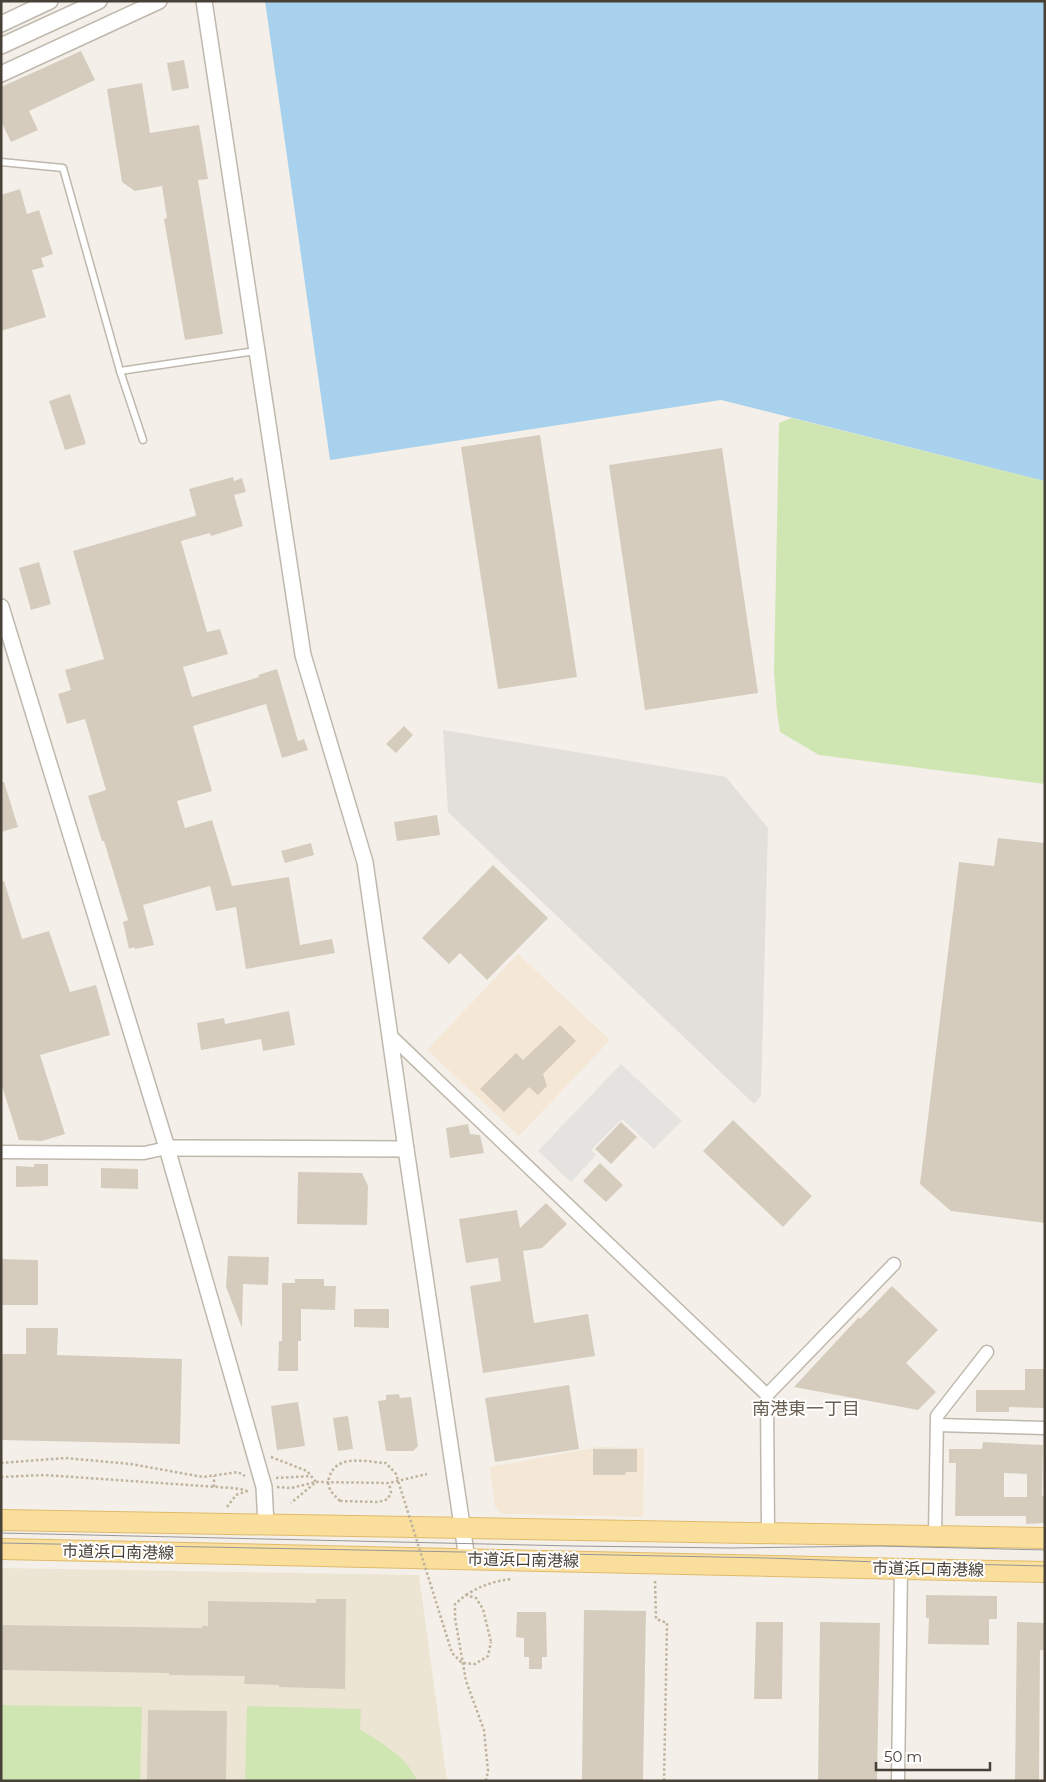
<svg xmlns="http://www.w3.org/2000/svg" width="1046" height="1782" font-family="Montserrat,'Noto Sans JP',sans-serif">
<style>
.commercial{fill:#f4e7d5}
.industrial{fill:#e3dfda}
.education{fill:#ece5d3}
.green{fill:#cfe6b3}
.parking{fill:#e5e3e0}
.water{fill:#a8d1ed}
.building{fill:#d5ccbe;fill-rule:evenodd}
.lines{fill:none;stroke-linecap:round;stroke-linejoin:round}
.service-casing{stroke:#bfb8ac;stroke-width:9}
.minor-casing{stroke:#bfb8ac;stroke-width:15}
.tertiary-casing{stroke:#bfb8ac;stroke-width:18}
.primary-casing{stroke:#dfbb6c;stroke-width:22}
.path{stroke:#c0b39d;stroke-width:2.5;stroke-dasharray:2.5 2.5;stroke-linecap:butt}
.service{stroke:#fff;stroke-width:6}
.minor{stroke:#fff;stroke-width:12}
.tertiary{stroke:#fff;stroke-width:15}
.primary{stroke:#fade9c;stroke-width:20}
.tram{stroke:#979797;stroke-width:1}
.path-bridge{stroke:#c0b39d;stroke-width:2.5;stroke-dasharray:2.5 2.5;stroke-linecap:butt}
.labels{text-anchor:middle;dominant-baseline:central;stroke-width:4;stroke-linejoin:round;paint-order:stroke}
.street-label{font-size:16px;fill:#474137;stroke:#fff}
.neighbourhood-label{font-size:18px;fill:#695e4f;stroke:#fff}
</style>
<rect width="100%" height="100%" fill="#f4f0e9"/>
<g class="commercial">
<polygon points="518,954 610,1040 519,1136 427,1050"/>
<polygon points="598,1447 644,1448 643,1517 503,1514 495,1507 490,1467"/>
</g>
<polygon class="industrial" points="443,730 726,777 768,828 761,1096 754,1104 448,812"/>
<polygon class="education" points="1,1568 419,1575 447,1781 1,1781"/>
<g class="green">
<polygon points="792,418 1045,481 1045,784 819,755 780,732 777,712 774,672 779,423"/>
<polygon points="1,1705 142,1707 140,1781 1,1781"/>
<path d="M247 1706 361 1709 360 1729C380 1742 409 1758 417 1781H245Z"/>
</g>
<polygon class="parking" points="621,1064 682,1121 654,1149 622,1119 591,1150 596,1155 571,1182 538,1151"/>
<polygon class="water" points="265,1 1045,1 1045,481 721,400 330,460"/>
<g class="building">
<polygon points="81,51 95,80 29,111 38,130 11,142 1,121 1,87"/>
<polygon points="184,60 189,88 172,91 167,63"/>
<polygon points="142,83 150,133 199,125 208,179 198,180 223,334 185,340 164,219 167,218 162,186 135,191 122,182 107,89"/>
<polygon points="20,189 27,214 39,210 53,254 41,258 44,267 32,270 46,317 1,331 1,195"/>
<polygon points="70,394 86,444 65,450 49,401"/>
<polygon points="540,435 577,677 498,689 461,447"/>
<polygon points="722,448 758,693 645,710 609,465"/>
<polygon points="233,477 234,481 242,478 246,492 234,495 243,526 211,536 210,533 181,541 207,632 220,629 228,654 183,667 192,697 259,677 258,675 277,669 298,741 304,739 308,750 282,758 266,704 193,726 212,791 177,801 185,828 212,820 232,886 289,877 300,945 332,939 335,953 246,969 236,907 216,911 210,886 143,905 154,945 135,949 134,947 129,949 123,922 128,920 104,841 102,841 88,796 106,790 85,719 67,724 58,694 71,690 65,670 104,659 73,551 195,516 196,515 189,489"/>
<polygon points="39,562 51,604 31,610 19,568"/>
<polygon points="404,726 413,735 396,753 386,744"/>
<polygon points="1,782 4,782 18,827 1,832"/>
<polygon points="437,815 440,835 397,841 394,822"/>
<polygon points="998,838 1045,843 1045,1223 951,1211 920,1184 959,862 994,866"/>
<polygon points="311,843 314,855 285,863 281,851"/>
<polygon points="493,865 548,918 487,980 460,953 449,964 422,938"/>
<polygon points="1,881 4,881 22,939 49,931 70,992 96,985 110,1035 40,1055 65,1134 42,1141 19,1140 1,1083"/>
<polygon points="289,1011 295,1045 263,1051 261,1039 201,1050 197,1023 224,1018 225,1024"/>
<polygon points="560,1025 576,1041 543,1074 547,1086 538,1095 529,1087 504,1112 480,1089 516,1053 523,1060"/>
<polygon points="733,1120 812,1196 783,1227 703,1151"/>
<polygon points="621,1122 637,1137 611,1164 595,1149"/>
<polygon points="468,1124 470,1134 480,1135 484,1153 450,1158 446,1128"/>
<polygon points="600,1163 623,1185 606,1202 583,1181"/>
<polygon points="34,1164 48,1164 48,1186 16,1187 16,1166 34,1167"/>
<polygon points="101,1168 138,1169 138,1189 101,1188"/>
<polygon points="298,1172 362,1173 368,1186 367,1225 297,1224"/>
<polygon points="546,1203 567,1224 542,1248 523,1251 534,1323 588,1314 595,1356 483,1373 470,1286 501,1281 498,1258 466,1263 459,1219 517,1210 520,1228"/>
<polygon points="228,1256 269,1257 268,1285 243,1284 242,1328 226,1287"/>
<polygon points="1,1259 38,1260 38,1305 1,1305"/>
<polygon points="295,1279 324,1279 324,1286 336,1286 335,1310 301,1309 301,1341 298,1341 298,1371 278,1371 279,1341 282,1341 282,1283 295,1283"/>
<polygon points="892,1286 938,1330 906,1363 936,1392 918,1410 794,1387 859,1317 860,1319"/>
<polygon points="354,1309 389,1309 389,1328 354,1327"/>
<polygon points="26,1328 58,1328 57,1355 182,1359 180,1444 1,1440 1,1354 26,1354"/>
<polygon points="1025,1369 1045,1369 1045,1408 1009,1407 1009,1412 976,1412 976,1390 1025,1390"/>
<polygon points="569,1385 579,1449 495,1462 485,1398"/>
<polygon points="399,1394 400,1398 411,1397 418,1446 413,1451 386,1451 378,1401 386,1400 386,1395"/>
<polygon points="298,1402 305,1446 277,1450 271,1406"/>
<polygon points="348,1416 353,1449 338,1451 333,1418"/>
<path d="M983 1442 1043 1445 1042 1496H1045V1523L1026 1524V1516H955L956 1463H949V1449H982ZM1004 1473 1027 1474V1497H1004Z"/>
<polygon points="593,1449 637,1449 637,1472 626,1472 625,1475 593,1475"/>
<polygon points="926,1595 997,1596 997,1619 989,1619 989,1645 928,1644 929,1618 926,1618"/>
<polygon points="316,1599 346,1599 345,1689 279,1687 279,1685 244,1684 245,1676 169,1675 169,1673 1,1670 1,1625 202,1628 202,1626 208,1626 208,1601 316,1603"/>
<polygon points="584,1610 646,1611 643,1781 582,1781"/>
<polygon points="517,1612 546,1612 547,1657 542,1657 542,1669 529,1669 529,1657 524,1657 524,1638 516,1637"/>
<polygon points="756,1622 783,1622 782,1699 754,1699"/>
<polygon points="820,1622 880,1623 877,1781 818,1781"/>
<polygon points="1017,1622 1045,1623 1045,1650 1040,1650 1039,1781 1015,1781"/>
<polygon points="148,1710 227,1711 226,1781 147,1781"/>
</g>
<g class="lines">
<g class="service-casing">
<g id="service">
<polyline points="1,162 63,168 120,371 256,351"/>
<polyline points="120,371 143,440"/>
</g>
</g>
<g class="minor-casing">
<g id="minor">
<polyline points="391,1036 767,1395 768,1532"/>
<polyline points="1,1152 144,1153 167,1148"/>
<polyline points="767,1395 894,1264"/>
<polyline points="937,1425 1045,1428"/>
<polyline points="935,1535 937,1416 987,1352"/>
<polyline points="898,1781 901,1569"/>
</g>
</g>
<g class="tertiary-casing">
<g id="tertiary">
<polyline points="204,1 303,655 365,862 406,1149 467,1559"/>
<polyline points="1,24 50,1"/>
<polyline points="1,46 99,1"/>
<polyline points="1,74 159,1"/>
<polyline points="1,607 167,1148 264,1487 266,1525"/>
<polyline points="167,1148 406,1149"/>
</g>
</g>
<g class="primary-casing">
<g id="primary">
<polyline points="1,1520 1045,1538"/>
<polyline points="1,1549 1045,1572"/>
</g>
</g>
<g class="path">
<polyline points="271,1457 307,1471 316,1482 291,1503"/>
<polyline points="1,1463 65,1458 131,1464 203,1477 238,1472 245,1476"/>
<polyline points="1,1477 44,1475 232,1488 246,1490"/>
<polyline points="276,1478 311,1476"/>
<polyline points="214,1487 214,1476"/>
<polyline points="277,1487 291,1488 316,1482 389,1483 427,1474"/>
<polyline points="340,1501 379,1502 388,1499 391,1492 389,1483"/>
<polyline points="227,1507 236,1495 250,1490"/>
<polyline points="655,1581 656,1619 667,1623 664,1781"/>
<path d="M466 1595C480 1586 494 1581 511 1579"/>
<polyline points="486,1781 488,1771 484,1730 466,1681 455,1618 455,1604 466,1595 476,1598 483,1609 491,1642"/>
</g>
<use href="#service" class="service"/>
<use href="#minor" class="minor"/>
<use href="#tertiary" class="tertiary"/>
<use href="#primary" class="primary"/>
<g class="tram">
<polyline points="1,1533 573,1546 732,1548 879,1546 1045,1550"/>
<polyline points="1,1543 768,1558 878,1562 1045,1566"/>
</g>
<path class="path-bridge" d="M340 1501C333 1494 326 1488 329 1478 336 1453 366 1462 386 1463L396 1474 452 1653 462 1663 475 1664 488 1656 491 1642"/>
</g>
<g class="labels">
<g class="street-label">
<text transform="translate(118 1552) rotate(1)">市道浜口南港線</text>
<text transform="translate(523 1560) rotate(1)">市道浜口南港線</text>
<text transform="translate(928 1569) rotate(1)">市道浜口南港線</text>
</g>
<g class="neighbourhood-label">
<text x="806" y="1409">南港東一丁目</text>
</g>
</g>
<rect width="1046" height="1782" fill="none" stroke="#474137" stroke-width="5"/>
<path d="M876 1762v8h114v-8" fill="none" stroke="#474137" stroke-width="2.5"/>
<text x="884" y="1762" font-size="15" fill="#474137" stroke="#ffffff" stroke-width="4" paint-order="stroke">50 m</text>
</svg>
